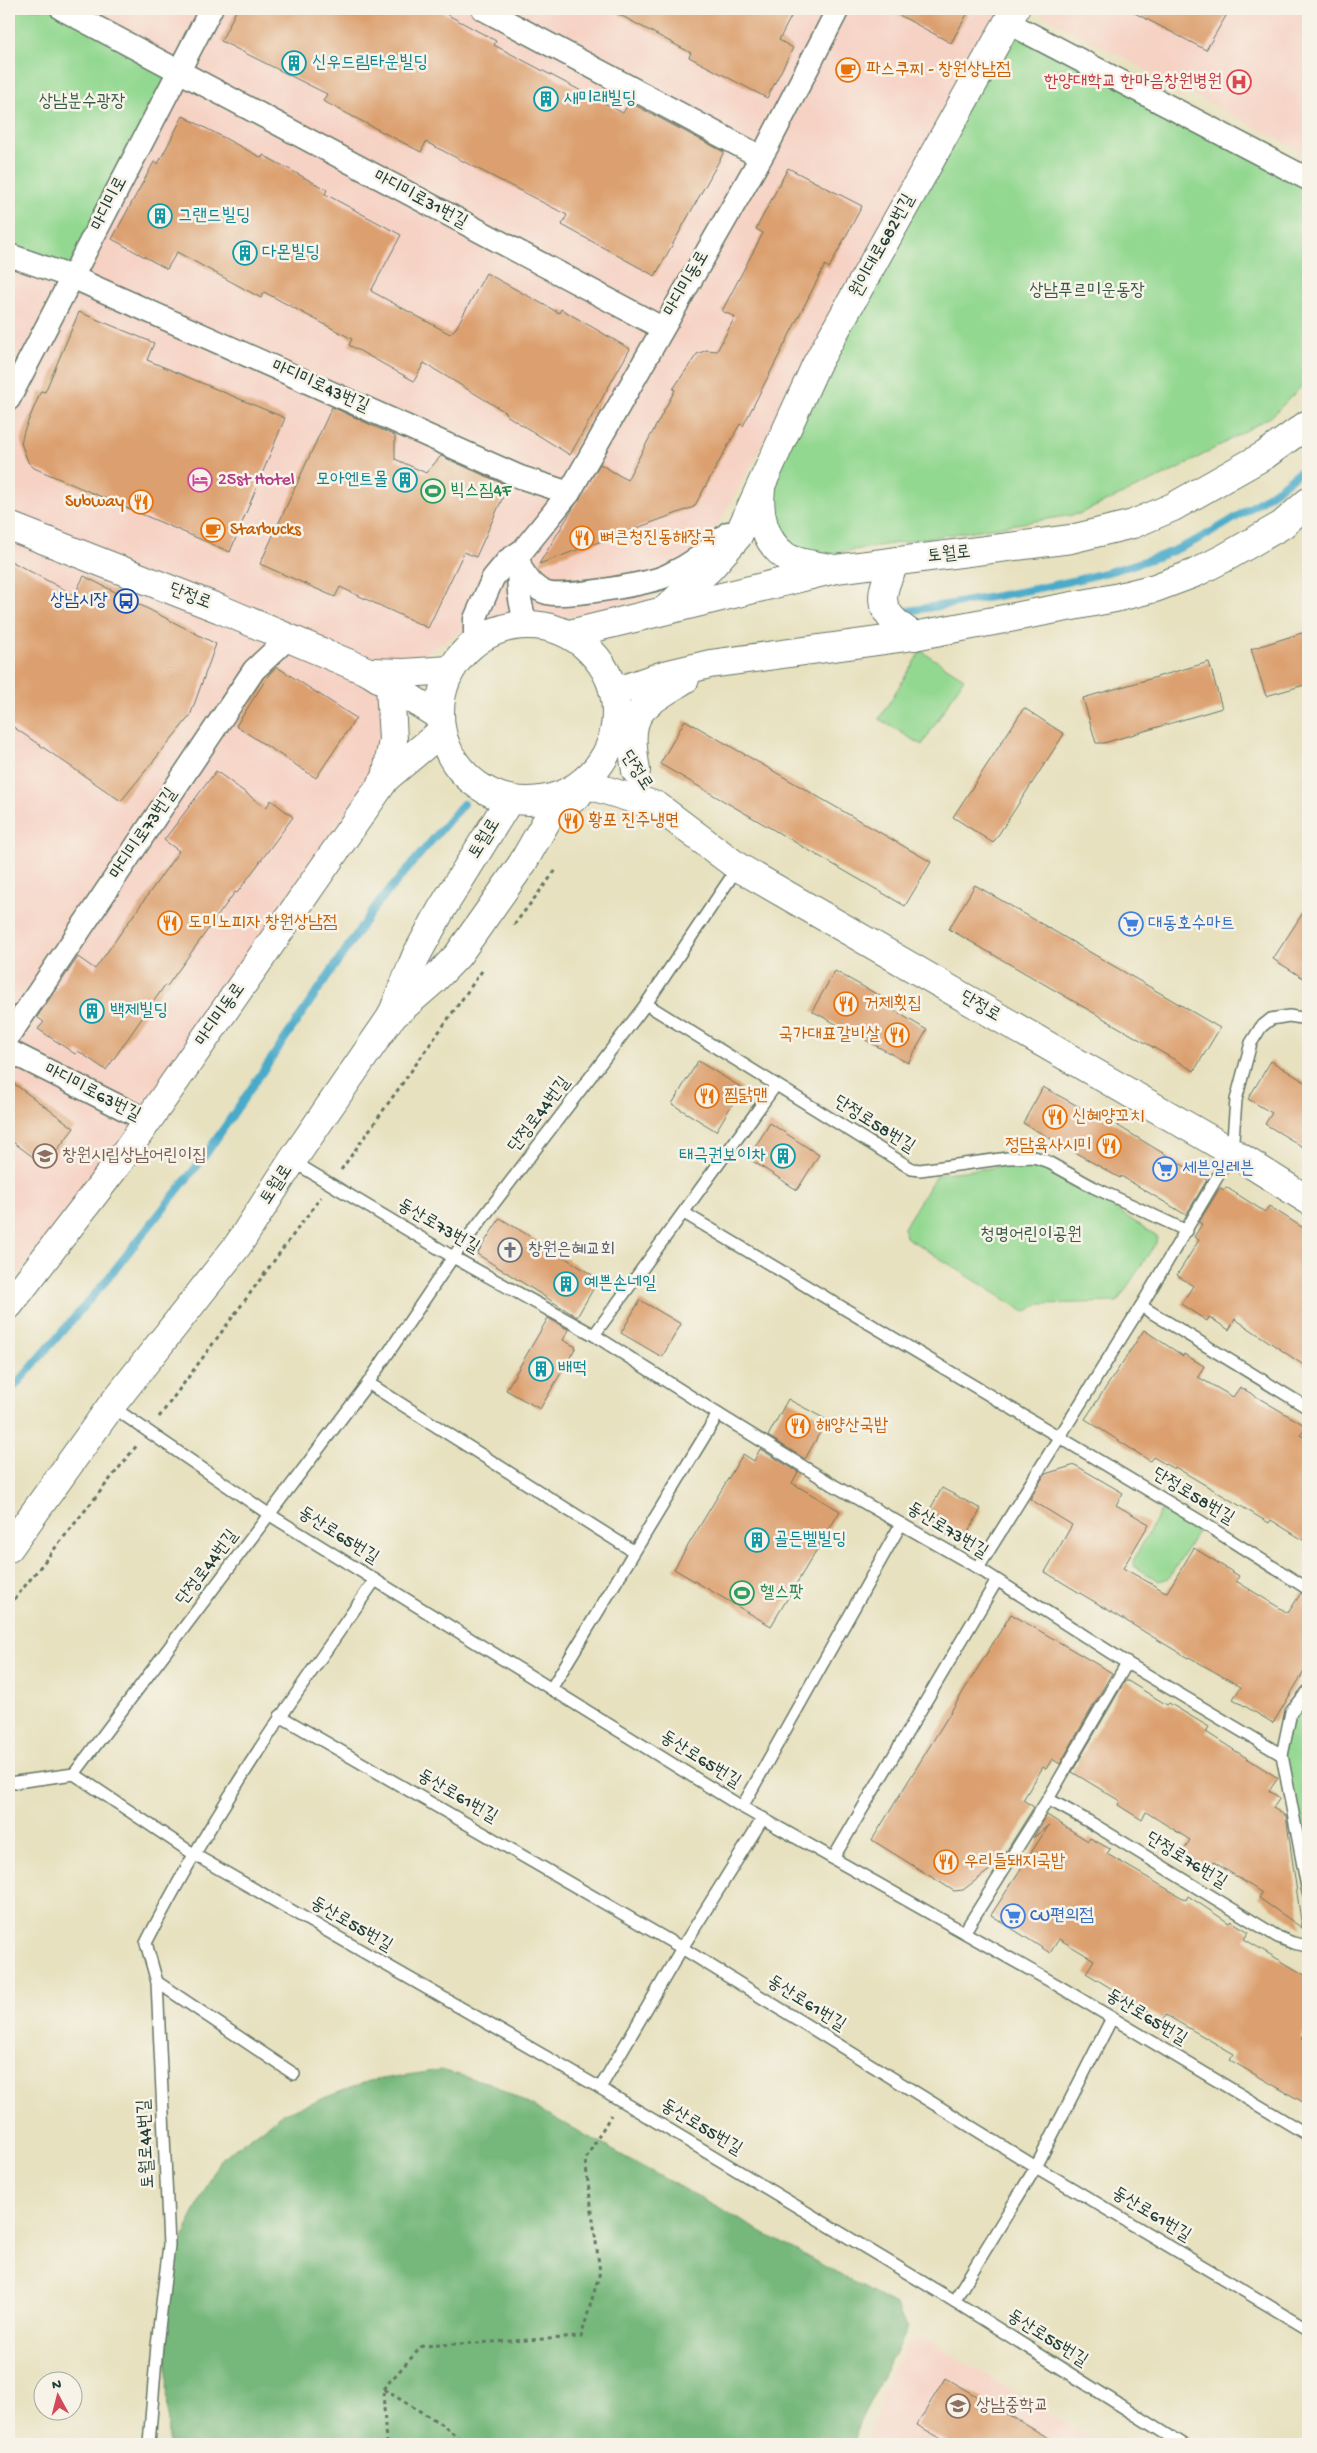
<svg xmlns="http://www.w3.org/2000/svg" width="1317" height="2453" font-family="'Gochi Hand','Poor Story',sans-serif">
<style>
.built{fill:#f6d2c4}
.green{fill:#93d891;stroke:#598a62}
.forest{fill:#76b87b;stroke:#4a7a58}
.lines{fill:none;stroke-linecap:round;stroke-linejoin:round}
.stream{stroke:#4aaac9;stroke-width:8}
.building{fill:#dca06f}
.service-casing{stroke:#657665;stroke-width:14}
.minor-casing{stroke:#657665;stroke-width:25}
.tertiary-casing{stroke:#657665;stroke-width:30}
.path{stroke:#657665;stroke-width:3;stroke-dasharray:4 4;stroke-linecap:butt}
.service{stroke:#fff;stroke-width:11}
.minor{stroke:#fff;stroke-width:22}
.tertiary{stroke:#fff;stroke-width:28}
.labels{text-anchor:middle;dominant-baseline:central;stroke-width:5;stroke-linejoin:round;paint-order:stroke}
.culture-label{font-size:18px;fill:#0d838f;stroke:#f7f3e8;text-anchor:start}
.food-label{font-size:18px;fill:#c56008;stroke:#f7f3e8;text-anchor:start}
.health-label{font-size:18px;fill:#be3a42;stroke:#f7f3e8;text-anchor:end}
.park-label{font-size:18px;fill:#365c47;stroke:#f7f3e8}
.street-label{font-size:18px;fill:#1f3d34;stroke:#f7f3e8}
.hotel-label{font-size:18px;fill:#b23c85;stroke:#f7f3e8;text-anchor:start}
.leisure-label{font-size:18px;fill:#27864d;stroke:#f7f3e8;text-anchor:start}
.transit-label{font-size:18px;fill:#164399;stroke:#f7f3e8;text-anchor:end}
.shop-label{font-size:18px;fill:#366cbe;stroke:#f7f3e8;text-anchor:start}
.education-label{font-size:18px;fill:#785e54;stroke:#f7f3e8;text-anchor:start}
.worship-label{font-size:18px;fill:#5b616d;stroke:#f7f3e8;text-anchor:start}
</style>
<rect width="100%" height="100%" fill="#f7f3e8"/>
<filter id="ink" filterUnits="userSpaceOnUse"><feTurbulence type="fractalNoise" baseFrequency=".02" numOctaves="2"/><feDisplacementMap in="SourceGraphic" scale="10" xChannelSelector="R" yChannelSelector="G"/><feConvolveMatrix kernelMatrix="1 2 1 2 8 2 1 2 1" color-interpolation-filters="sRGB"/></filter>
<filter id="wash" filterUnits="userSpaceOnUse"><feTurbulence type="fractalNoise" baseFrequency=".0096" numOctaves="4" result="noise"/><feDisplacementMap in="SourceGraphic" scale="20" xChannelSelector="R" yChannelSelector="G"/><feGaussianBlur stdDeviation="1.12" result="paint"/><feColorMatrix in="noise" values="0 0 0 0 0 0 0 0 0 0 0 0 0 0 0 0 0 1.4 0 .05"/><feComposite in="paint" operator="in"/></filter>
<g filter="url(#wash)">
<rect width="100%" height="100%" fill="#e7e1bf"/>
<g class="built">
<polygon points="9,9 1003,9 695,566 682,581 646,600 530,624 458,633 426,653 412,688 408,733 386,748 349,809 167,1080 9,1286"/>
<polygon points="1031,9 1308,9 1308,155"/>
<polygon points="916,2337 926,2339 1100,2444 868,2444 871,2428 886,2383 908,2342"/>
</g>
<g class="green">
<polygon points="9,9 62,9 179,72 72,277 9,256"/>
<polygon points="1007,22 1308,179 1308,380 1272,416 1176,470 1079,514 822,555 788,545 765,505 765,491"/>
<polygon points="921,651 964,678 922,745 879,719"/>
<polygon points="1017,1161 1050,1167 1157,1236 1156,1243 1117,1302 1039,1304 1025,1312 906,1237 904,1228 909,1219 935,1177 944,1173 991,1168"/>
<polygon points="1161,1510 1197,1532 1169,1578 1159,1581 1134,1566 1133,1561"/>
<polygon points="1308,1691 1308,1893 1282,1755 1291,1712"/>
</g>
<polygon class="forest" points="440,2070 490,2083 897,2306 907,2329 858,2425 854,2444 168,2444 166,2286 189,2223 220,2159 284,2113 369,2081"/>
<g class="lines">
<g class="stream">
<path d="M897 613C984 598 1073 586 1157 557 1207 540 1267 499 1308 465"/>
<polyline points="9,1393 105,1282 204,1157 375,907 463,804"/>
</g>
</g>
<g id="blocks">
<g class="building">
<polygon points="237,9 437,9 496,41 494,45 623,113 629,102 724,152 655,276 562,225 567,215 426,142 421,152 323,101 327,94 221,41"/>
<polygon points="609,9 795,9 779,40 793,48 767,98 689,57 691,53"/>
<polygon points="888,9 970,9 951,43"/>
<polygon points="1127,9 1230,9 1206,50"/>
<polygon points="183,116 262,158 263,155 327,190 325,194 401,235 371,291 450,334 456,328 486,273 559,313 561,309 630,349 570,455 506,415 507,413 424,363 414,381 349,345 352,339 264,292 261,298 177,252 167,269 112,239 154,162 158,164"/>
<polygon points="788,168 862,206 829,268 825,265 743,426 740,424 694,507 539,564 600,464 627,480 675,390 673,389 697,354 707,350 717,351 735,317 722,311 763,233 756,229"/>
<polygon points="79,312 154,343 147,360 285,418 230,552 34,468 28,462 21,443 24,431 41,391 45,392"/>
<polygon points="332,407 395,436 395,459 426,473 441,456 508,486 476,557 464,552 428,628 340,587 335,597 260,564"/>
<polygon points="9,560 74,595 84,576 216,644 190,716 121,801 9,724"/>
<polygon points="1308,631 1308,684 1266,696 1251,649"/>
<polygon points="1209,662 1222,708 1104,743 1096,743 1083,698"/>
<polygon points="277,667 356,718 316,778 236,726 270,673"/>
<polygon points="1024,708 1064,734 993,843 953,817"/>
<polygon points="685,720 931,862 905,906 660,764"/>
<polygon points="216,771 266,808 271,800 293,817 237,893 235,892 167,986 165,985 106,1070 78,1051 75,1054 38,1029 44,1022 37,1017 78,957 95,969 179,851 164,840"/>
<polygon points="975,885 1220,1028 1194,1071 949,929"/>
<polygon points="1308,905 1308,981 1273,959"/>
<polygon points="835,971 880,996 878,1001 927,1030 908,1063 812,1011"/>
<polygon points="698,1061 742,1088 716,1131 672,1104"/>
<polygon points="1271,1061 1308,1084 1308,1150 1265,1124 1272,1113 1248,1099"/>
<polygon points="9,1080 74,1128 45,1166 9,1139"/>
<polygon points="1043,1087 1096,1116 1097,1113 1207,1180 1186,1215 1121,1176 1120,1178 1023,1123"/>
<polygon points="770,1123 819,1155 797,1190 748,1158"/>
<polygon points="1226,1187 1265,1212 1269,1206 1308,1231 1308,1368 1235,1319 1229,1330 1209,1317 1207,1321 1181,1304 1193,1286 1177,1275 1199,1240 1194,1237 1202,1224 1199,1222 1220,1188 1224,1190"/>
<polygon points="500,1218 599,1279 577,1317 477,1254"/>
<polygon points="640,1300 681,1324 662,1357 621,1333"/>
<polygon points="548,1318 569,1330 563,1340 576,1347 540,1409 506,1390"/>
<polygon points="1144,1330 1183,1356 1184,1354 1204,1366 1198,1377 1233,1397 1240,1387 1306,1426 1300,1435 1308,1439 1308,1543 1271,1520 1269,1523 1175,1467 1174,1469 1153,1457 1150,1461 1085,1419"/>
<polygon points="788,1399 827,1420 805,1459 768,1436"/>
<polygon points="760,1449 798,1472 792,1483 840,1511 771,1626 674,1569 743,1454 754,1461"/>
<polygon points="1075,1465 1123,1493 1116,1505 1149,1524 1123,1568 1164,1591 1167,1592 1194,1548 1239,1576 1236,1581 1288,1613 1301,1593 1308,1596 1308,1665 1273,1723 1233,1699 1241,1687 1189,1657 1188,1658 1045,1572 1072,1525 1030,1499 1045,1474"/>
<polygon points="942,1488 981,1509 962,1543 923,1522"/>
<polygon points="1011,1614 1112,1673 1060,1764 1052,1759 1046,1769 1043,1767 1023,1800 1034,1807 999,1863 963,1890 954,1891 872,1840"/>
<polygon points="1125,1681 1128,1681 1167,1705 1169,1703 1209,1727 1206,1732 1278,1778 1269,1791 1280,1798 1273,1808 1286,1816 1302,1928 1259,1898 1262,1893 1214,1862 1210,1868 1182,1852 1190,1840 1146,1812 1142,1820 1118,1805 1120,1801 1072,1772"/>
<polygon points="1047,1815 1088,1841 1090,1838 1110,1849 1107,1854 1186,1900 1188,1896 1229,1923 1231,1921 1249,1932 1244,1939 1308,1977 1308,2025 1301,2038 1308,2042 1308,2105 1230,2060 1234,2054 1166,2015 1163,2020 1086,1973 1094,1960 1059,1939 1050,1953 991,1915 1049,1825 1033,1838"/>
<polygon points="945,2378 1059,2444 951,2444 917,2425"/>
</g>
</g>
</g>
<g filter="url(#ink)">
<use href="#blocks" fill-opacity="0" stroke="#657665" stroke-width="1"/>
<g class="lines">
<g class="service-casing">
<g id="service">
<polyline points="646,1004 912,1169 920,1170 1008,1158 1034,1157 1046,1161 1093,1187 1187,1231"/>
<polyline points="292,1161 453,1257 594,1335 718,1414 835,1486 978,1568 1127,1663 1282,1755"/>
<polyline points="684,1213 1200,1521 1308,1589"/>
<polyline points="1141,1306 1308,1408"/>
<polyline points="594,1335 776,1085"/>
<polyline points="368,1383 633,1551"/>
<polyline points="111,1406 270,1515 742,1807 1057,1985 1308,2135"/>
<polyline points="978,1568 1141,1306 1232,1152 1236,1100 1251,1043 1261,1027 1271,1019 1289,1016 1308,1019"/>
<polyline points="551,1689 718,1414"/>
<polyline points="1308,1691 1291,1712 1282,1755 1308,1892"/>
<polyline points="280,1716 682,1948 1036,2167 1308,2329"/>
<polyline points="74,1774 368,1383 453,1257 646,1004 738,867"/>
<polyline points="9,1783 74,1774 195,1855 600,2088 954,2301 1182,2444"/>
<polyline points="1048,1799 1088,1821 1278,1937 1293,1943 1308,1946"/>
<polyline points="742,1807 901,1524"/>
<polyline points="834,1857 996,1582"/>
<polyline points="965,1931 1048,1799 1127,1663"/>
<polyline points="157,1982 294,2074"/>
<polyline points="600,2088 682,1948 763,1818"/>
<polyline points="954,2301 1036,2167 1112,2018"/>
<path d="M149 2444 157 2345 169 2245 157 1982 146 1943C211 1815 293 1697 375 1580"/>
</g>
</g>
<g class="minor-casing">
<g id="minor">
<polyline points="62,9 662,328"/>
<polyline points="483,9 761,157"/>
<polyline points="1007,22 1308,179"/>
<polyline points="9,255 72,277 520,477 569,493"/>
<polyline points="9,399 211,9"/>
<path d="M520 564C516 585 520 603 526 624"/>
<path d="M520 567C527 577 533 589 547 593 565 598 650 584 668 575 689 565 711 550 728 533"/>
<polyline points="475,642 475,619 493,578 508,560 523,550 569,493 768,145 838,9"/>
<polyline points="9,1036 254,670 287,639"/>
<polyline points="9,1051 148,1121"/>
</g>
</g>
<g class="tertiary-casing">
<g id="tertiary">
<path d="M761 489C758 513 764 541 785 556 796 564 817 565 830 568"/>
<polyline points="9,526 220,609 369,672 439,716"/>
<path d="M896 561C876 598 877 612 914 636"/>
<polyline points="666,609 710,568 738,536 816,365 1015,9"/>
<circle cx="528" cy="713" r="88"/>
<polyline points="569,634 836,569 1071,539 1133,524 1173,507 1265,455 1308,424"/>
<polyline points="371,672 404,673 450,670"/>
<polyline points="615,692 664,675 710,664 914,636 1115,598 1155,588 1195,573 1228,556 1282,525 1308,502"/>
<path d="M636 771C626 711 637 709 685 679"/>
<polyline points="386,778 393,740 390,685"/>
<polyline points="582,783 657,806 738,867 1232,1152 1308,1200"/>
<polyline points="394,1015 432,982 458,955 522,864 550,815 578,795"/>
<polyline points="9,1305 119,1162 386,778 441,732"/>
<polyline points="9,1548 111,1406 238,1245 292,1161 391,1017 416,956 441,910 510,799"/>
</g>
</g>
<g class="path">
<polyline points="514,925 556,870"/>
<polyline points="341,1170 482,971"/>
<polyline points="159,1417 321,1197"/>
<polyline points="9,1606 138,1444"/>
<polyline points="383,2389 422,2346 581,2337 600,2272 585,2160 611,2115"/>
<polyline points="386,2444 383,2389 438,2422 467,2444"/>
</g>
<use href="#service" class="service"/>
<use href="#minor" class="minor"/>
<use href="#tertiary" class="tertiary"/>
</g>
</g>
<defs>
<g id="building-ring" transform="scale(1.25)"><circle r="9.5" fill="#f7f3e8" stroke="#0f9aa8" stroke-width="1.5"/><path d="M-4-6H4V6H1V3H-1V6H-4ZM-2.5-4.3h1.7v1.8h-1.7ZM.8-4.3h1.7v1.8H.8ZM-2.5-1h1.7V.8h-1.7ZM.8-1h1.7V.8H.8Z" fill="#0f9aa8"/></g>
<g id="cafe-ring" transform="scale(1.25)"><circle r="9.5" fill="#f7f3e8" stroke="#e8710a" stroke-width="1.5"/><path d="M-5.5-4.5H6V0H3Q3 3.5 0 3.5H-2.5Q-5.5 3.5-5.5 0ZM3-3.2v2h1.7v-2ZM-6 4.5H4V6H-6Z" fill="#e8710a"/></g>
<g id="hospital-ring" transform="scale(1.25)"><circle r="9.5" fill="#f7f3e8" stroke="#e0444e" stroke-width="1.5"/><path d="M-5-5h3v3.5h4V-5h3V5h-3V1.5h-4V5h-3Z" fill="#e0444e"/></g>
<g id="hotel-ring" transform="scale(1.25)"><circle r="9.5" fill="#f7f3e8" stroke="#d1479c" stroke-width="1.5"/><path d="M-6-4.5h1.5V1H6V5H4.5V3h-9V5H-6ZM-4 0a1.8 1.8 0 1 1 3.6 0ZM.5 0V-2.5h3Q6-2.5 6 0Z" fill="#d1479c"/></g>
<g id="stadium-ring" transform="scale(1.25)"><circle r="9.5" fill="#f7f3e8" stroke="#2e9e5b" stroke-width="1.5"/><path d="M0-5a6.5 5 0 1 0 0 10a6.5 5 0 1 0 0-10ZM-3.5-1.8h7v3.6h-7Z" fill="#2e9e5b"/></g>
<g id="restaurant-ring" transform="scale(1.25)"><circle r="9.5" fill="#f7f3e8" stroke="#e8710a" stroke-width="1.5"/><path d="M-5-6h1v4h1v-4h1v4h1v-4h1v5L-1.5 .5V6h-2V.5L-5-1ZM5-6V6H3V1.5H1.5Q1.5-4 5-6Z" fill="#e8710a"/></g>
<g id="bus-ring" transform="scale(1.25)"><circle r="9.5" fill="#f7f3e8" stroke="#1a4fb4" stroke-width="1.5"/><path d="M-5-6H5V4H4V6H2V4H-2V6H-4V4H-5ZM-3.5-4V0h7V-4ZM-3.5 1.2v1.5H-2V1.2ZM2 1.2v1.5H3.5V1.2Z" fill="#1a4fb4"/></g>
<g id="supermarket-ring" transform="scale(1.25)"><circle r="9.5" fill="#f7f3e8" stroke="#3f7fe0" stroke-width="1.5"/><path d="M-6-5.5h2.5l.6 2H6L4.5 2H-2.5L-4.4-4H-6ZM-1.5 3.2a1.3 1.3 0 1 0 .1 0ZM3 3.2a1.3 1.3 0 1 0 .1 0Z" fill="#3f7fe0"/></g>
<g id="school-ring" transform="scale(1.25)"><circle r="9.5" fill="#f7f3e8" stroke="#8d6e63" stroke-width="1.5"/><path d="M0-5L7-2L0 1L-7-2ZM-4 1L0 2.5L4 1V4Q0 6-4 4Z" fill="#8d6e63"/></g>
<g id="church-ring" transform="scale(1.25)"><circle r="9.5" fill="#f7f3e8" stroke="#6b7280" stroke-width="1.5"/><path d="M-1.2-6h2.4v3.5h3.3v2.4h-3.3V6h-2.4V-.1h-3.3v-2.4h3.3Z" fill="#6b7280"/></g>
</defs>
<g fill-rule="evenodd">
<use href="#building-ring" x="294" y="63"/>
<use href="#cafe-ring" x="848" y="70"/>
<use href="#hospital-ring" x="1239" y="82"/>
<use href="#building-ring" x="546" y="99"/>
<use href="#building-ring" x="160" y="216"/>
<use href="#building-ring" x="245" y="253"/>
<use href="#hotel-ring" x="200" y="480"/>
<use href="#building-ring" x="405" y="480"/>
<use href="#stadium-ring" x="433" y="491"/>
<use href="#restaurant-ring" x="141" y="502"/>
<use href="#cafe-ring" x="213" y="530"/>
<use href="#restaurant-ring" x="582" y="538"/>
<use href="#bus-ring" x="126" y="601"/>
<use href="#restaurant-ring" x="571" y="821"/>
<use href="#restaurant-ring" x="170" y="923"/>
<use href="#supermarket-ring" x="1131" y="924"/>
<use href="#restaurant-ring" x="846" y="1004"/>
<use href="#building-ring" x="92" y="1011"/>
<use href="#restaurant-ring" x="897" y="1035"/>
<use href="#restaurant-ring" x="707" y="1096"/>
<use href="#restaurant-ring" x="1055" y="1117"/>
<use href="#restaurant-ring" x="1109" y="1146"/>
<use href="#school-ring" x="45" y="1156"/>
<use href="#building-ring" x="783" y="1156"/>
<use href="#supermarket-ring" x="1165" y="1169"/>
<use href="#church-ring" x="510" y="1250"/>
<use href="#building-ring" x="566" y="1284"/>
<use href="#building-ring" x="541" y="1369"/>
<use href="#restaurant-ring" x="798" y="1426"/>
<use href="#building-ring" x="757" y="1540"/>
<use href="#stadium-ring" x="742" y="1593"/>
<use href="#restaurant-ring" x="946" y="1862"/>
<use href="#supermarket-ring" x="1013" y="1916"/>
<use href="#school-ring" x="958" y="2406"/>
</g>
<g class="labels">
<g class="culture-label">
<text x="312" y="63">신우드림타운빌딩</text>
<text x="564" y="99">새미래빌딩</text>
<text x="178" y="216">그랜드빌딩</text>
<text x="262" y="253">다몬빌딩</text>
<text x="388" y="480" text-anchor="end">모아엔트몰</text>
<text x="110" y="1011">백제빌딩</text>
<text x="766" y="1156" text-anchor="end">태극권보이차</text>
<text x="584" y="1284">예쁜손네일</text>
<text x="558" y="1369">배떡</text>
<text x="774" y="1540">골든벨빌딩</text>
</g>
<g class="food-label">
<text x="866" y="70">파스쿠찌 - 창원상남점</text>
<text x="124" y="502" text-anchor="end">Subway</text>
<text x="230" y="530">Starbucks</text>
<text x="600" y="538">뼈큰청진동해장국</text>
<text x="588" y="821">황포 진주냉면</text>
<text x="188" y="923">도미노피자 창원상남점</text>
<text x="864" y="1004">거제횟집</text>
<text x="880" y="1035" text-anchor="end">국가대표갈비살</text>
<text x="724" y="1096">찜닭맨</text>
<text x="1072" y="1117">신혜양꼬치</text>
<text x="1092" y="1146" text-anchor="end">정담육사시미</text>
<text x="816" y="1426">해양산국밥</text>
<text x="964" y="1862">우리들돼지국밥</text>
</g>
<g class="health-label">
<text x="1222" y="82">한양대학교 한마음창원병원</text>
</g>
<g class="park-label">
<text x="82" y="102">상남분수광장</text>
<text x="1087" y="291">상남푸르미운동장</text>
<text x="1031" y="1235">청명어린이공원</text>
</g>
<g class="street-label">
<text transform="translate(420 200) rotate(28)">마디미로31번길</text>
<text transform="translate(110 204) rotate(-63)">마디미로</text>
<text transform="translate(883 246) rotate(-61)">원이대로682번길</text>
<text transform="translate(687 284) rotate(-60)">마디미동로</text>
<text transform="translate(320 387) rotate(24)">마디미로43번길</text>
<text transform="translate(949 555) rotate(-6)">토월로</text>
<text transform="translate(190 597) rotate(21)">단정로</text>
<text transform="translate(636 771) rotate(57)">단정로</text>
<text transform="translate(144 834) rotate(-56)">마디미로73번길</text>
<text transform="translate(485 839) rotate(-58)">토월로</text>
<text transform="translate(980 1007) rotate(30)">단정로</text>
<text transform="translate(221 1015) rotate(-55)">마디미동로</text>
<text transform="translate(92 1093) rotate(27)">마디미로63번길</text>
<text transform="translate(540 1115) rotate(-53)">단정로44번길</text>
<text transform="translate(874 1125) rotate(32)">단정로58번길</text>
<text transform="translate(277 1185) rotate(-57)">토월로</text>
<text transform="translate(438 1227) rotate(30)">동산로73번길</text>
<text transform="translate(1193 1497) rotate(31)">단정로58번길</text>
<text transform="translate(947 1531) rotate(31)">동산로73번길</text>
<text transform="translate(338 1536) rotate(32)">동산로65번길</text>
<text transform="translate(208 1568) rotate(-53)">단정로44번길</text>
<text transform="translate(700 1760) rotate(32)">동산로65번길</text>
<text transform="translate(457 1797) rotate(30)">동산로61번길</text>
<text transform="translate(1186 1861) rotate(31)">단정로76번길</text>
<text transform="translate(351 1925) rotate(30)">동산로55번길</text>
<text transform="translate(806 2004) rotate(32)">동산로61번길</text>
<text transform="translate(1146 2018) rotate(31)">동산로65번길</text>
<text transform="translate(701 2128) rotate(31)">동산로55번길</text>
<text transform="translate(147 2144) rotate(-93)">토월로44번길</text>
<text transform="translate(1151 2215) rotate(31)">동산로61번길</text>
<text transform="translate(1047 2339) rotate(32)">동산로55번길</text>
</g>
<g class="hotel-label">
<text x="218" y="480">25st Hotel</text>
</g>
<g class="leisure-label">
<text x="450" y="491">빅스짐4F</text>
<text x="760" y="1593">헬스팟</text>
</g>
<g class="transit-label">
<text x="108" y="601">상남시장</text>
</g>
<g class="shop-label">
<text x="1148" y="924">대동호수마트</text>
<text x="1182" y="1169">세븐일레븐</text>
<text x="1030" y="1916">CU편의점</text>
</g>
<g class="education-label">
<text x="62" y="1156">창원시립상남어린이집</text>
<text x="976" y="2406">상남중학교</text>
</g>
<g class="worship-label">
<text x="528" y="1250">창원은혜교회</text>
</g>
</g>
<rect width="1317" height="2453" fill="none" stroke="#f7f3e8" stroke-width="30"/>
<g transform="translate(58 2396) rotate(353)"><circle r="24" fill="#f7f3e8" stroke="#a1aaa0"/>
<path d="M0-4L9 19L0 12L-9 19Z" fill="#d1495b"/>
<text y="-8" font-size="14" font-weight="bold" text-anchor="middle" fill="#1f3d34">N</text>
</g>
</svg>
